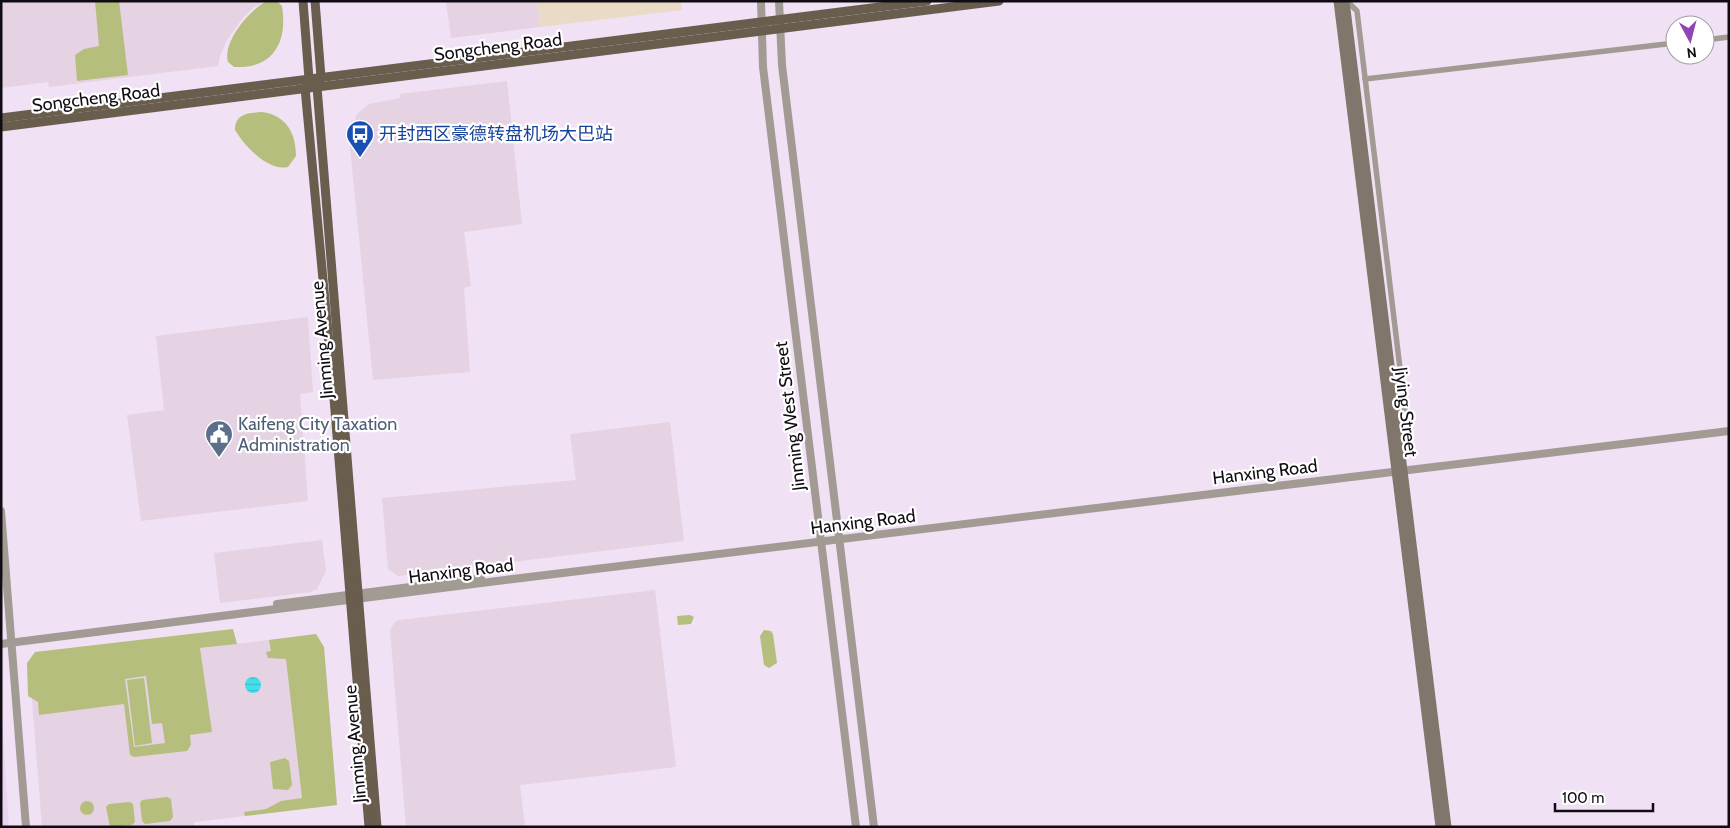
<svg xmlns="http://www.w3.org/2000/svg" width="1730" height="828" font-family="Cabin,'Noto Sans SC',sans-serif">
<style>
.commercial{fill:#e5d2e3}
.industrial{fill:#eadac8}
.built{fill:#e9d5ef}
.green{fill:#b6be7e;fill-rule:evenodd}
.water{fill:url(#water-rules)}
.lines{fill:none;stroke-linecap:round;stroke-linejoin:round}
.minor{stroke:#a29b93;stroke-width:5.5}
.tertiary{stroke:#a29b93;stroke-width:8}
.secondary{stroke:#80766b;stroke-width:9}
.primary{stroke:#695d4e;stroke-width:9}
.labels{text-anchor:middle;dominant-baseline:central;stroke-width:4.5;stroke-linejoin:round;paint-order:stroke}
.street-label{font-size:18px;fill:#110c13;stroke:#fff}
.transit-label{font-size:18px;fill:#164399;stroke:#fff;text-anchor:start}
.service-label{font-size:18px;fill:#4e5e75;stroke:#fff;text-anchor:start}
</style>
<defs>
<pattern id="water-rules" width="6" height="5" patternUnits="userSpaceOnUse" patternTransform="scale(1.25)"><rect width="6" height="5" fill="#43e0eb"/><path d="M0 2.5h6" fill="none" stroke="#3abfc9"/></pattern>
</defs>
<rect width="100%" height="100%" fill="#f1e1f5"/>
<g class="commercial">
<polygon points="1,1 266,1 254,7 242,19 227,40 220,56 218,66 49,87 48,82 1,88"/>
<polygon points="446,1 537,1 540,27 451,38"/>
<polygon points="507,81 522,224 464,232 471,286 464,288 470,372 373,380 349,137 357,114 369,104 400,98 400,94"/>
<polygon points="308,317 313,392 300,394 308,501 141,521 127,415 164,410 156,336"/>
<polygon points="670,422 684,541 398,576 388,569 382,498 576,480 570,434"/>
<polygon points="322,540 326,571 317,589 311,592 220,603 214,553"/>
<polygon points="655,590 676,767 520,785 525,827 406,827 390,630 394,623 399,620"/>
<polygon points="316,634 324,647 337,805 194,822 194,827 42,827 30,674 33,669"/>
</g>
<polygon class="industrial" points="537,1 688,1 681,2 682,10 540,27"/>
<polygon class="built" points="1,704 9,827 1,827"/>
<g class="green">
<polygon points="95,1 119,1 128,75 77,81 75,55 84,49 99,46"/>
<path d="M265 2 277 1 282 6C288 42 273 69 234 67L228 62C222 42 249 11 265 2Z"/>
<path d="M262 112C286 115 296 133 296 156L288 167C268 172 244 145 235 130 235 113 249 113 262 112Z"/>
<polygon points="690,615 694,617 691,624 678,625 677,616"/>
<path d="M233 629 237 644 200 648 212 732 190 735 191 745 187 751 134 757 130 755 124 704 39 715 38 702 28 696 27 663 35 652ZM146 676 152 724 162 723 165 743 134 747 125 679Z"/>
<polygon points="764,630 771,631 773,634 777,663 769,668 764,665 760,636"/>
<polygon points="316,634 324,647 337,805 245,816 244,812 266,809 281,801 302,798 286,659 268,658 266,652 271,651 269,640"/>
<polygon points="144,678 152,743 135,746 127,680"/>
<polygon points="285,758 289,761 292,785 288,790 273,789 270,762"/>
<polygon points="167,797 171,799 173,817 170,821 145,824 142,821 140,803 142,800"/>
<circle cx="87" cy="808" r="7"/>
<polygon points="130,802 133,804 135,822 132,825 110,827 106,807 109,804"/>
</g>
<circle class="water" cx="253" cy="685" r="8"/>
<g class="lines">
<g class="minor">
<polyline points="1347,1 1357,11 1408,435 1402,448"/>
<polyline points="1705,40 1729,37"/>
<polyline points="1365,79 1675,43"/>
</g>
<g class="tertiary">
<polyline points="761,1 763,67 856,827"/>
<polyline points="779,1 782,65 874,827"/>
<polyline points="1,511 26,827"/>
<polyline points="277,604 481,578"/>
<polyline points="1,644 505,580 1729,431"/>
</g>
<g class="secondary">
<polyline points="1338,1 1440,827"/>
<polyline points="1345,1 1447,827"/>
</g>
<g class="primary">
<polyline points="303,1 309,79 305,88 333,386 369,827"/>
<polyline points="315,1 321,77 317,87 377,827"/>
<polyline points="1,118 927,1"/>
<polyline points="1,127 999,1"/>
</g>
</g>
<defs>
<g id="bus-pin" transform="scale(1.4375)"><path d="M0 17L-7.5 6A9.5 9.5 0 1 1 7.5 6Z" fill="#1a4fb4" stroke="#fff"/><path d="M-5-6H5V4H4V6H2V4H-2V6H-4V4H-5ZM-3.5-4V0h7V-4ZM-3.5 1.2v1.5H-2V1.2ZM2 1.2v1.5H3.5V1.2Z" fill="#fff"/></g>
<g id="civic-pin" transform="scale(1.4375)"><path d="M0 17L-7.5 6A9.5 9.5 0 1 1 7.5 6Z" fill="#5c6f8a" stroke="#fff"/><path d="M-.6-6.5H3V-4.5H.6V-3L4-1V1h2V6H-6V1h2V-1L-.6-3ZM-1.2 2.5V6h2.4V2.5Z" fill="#fff"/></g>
</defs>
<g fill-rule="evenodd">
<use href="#bus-pin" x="360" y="134"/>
<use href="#civic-pin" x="219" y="434"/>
</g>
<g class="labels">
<g class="street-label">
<text transform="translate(498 47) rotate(-7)">Songcheng Road</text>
<text transform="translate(96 98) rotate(-7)">Songcheng Road</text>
<text transform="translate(322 340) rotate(-95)">Jinming Avenue</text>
<text transform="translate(1406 412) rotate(83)">Jiying Street</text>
<text transform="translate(790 416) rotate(-97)">Jinming West Street</text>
<text transform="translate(1265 472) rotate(-7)">Hanxing Road</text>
<text transform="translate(863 522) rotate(-7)">Hanxing Road</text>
<text transform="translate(461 571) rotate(-7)">Hanxing Road</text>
<text transform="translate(355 744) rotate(-95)">Jinming Avenue</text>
</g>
<g class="transit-label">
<text x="379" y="134">开封西区豪德转盘机场大巴站</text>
</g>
<g class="service-label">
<text x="238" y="424">Kaifeng City Taxation<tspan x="238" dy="21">Administration</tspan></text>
</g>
</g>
<rect width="1730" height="828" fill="none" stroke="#110c13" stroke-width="5"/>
<g transform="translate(1690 40) rotate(173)"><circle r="24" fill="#ffffff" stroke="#a09ea1"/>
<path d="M0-4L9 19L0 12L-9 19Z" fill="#9144b5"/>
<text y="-8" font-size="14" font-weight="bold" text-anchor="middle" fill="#110c13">N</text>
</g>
<path d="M1555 803v8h98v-8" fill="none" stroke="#110c13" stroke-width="2.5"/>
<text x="1562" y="803" font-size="15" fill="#110c13" stroke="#ffffff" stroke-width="4" paint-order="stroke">100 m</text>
</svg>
